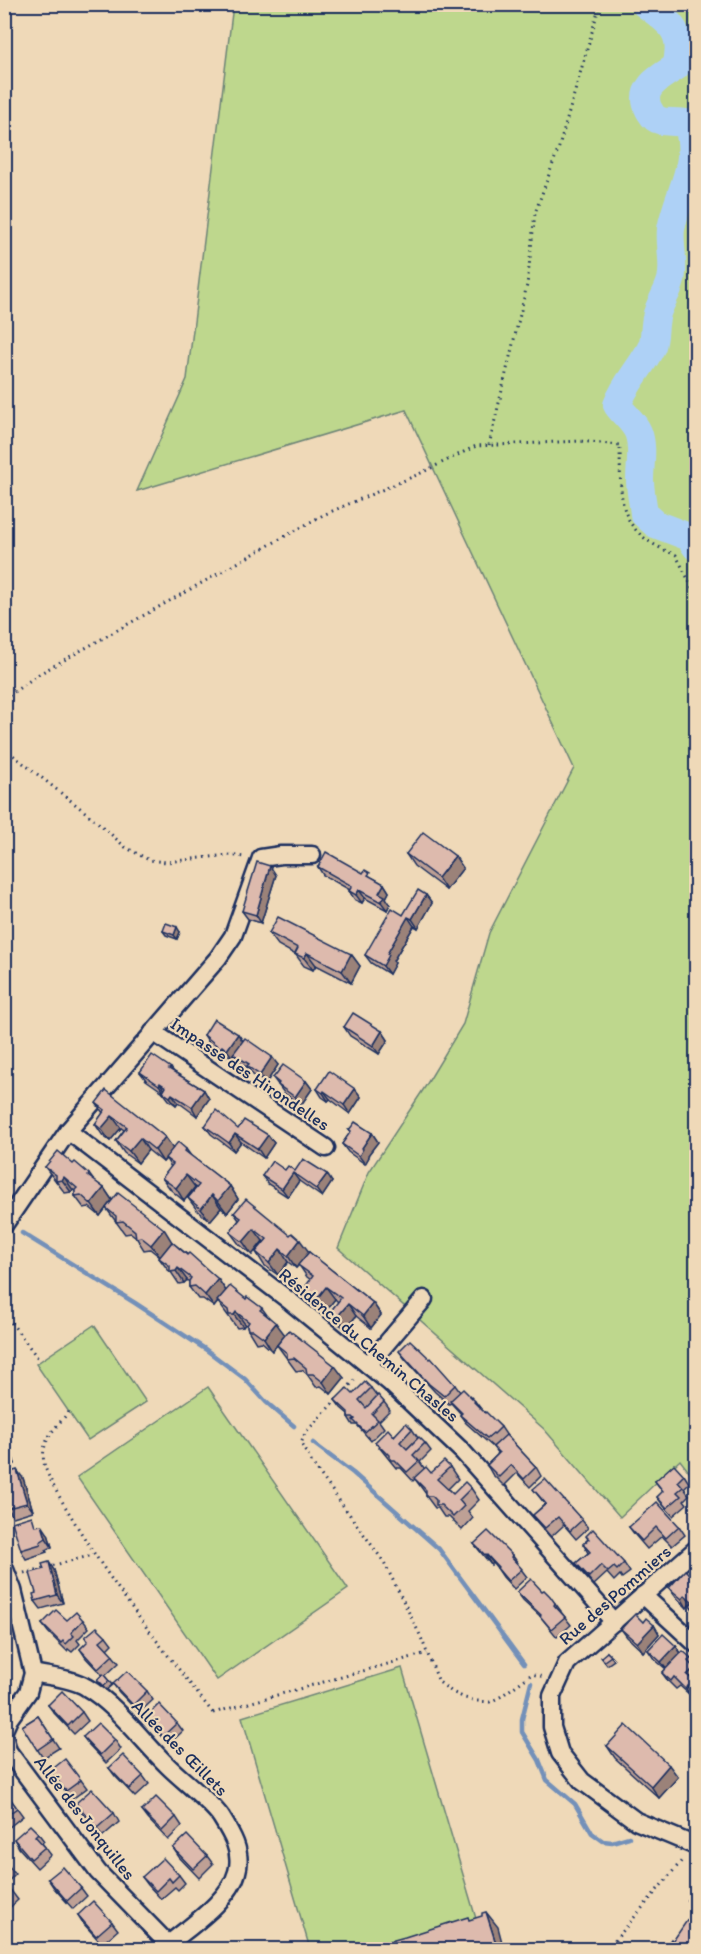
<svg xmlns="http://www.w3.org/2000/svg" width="701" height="1954" font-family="Itim,sans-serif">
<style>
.green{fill:#bed78d;stroke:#6c8376;stroke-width:1.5}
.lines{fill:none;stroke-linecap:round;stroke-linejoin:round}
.stream{stroke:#7390b9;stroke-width:4.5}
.river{stroke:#aed1f6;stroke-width:28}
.street-casing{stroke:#1b2f5e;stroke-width:21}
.path{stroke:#1b2f5e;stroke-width:3;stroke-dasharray:1.5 4.5;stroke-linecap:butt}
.street{stroke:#efd9b8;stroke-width:16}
.wall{fill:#bea095;stroke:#1b2f5e;stroke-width:1.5}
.shaded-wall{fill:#9b8279;stroke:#1b2f5e;stroke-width:1.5}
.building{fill:#ddbaad;stroke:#1b2f5e;stroke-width:1.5}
.labels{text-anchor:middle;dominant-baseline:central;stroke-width:4.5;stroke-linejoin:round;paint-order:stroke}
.street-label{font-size:18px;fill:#1b2f5e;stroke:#efd9b8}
</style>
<rect width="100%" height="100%" fill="#efd9b8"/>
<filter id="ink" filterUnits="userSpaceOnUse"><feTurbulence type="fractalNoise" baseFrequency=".0167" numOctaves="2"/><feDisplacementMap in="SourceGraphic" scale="12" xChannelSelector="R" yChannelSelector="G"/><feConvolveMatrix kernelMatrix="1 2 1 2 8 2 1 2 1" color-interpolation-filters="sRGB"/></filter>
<g filter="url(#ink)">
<g class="green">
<polygon points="233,5 696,5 696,1475 693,1477 680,1460 620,1517 544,1429 338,1248 369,1172 425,1087 463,1024 489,933 574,768 406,410 137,491 187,379"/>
<polygon points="94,1325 146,1402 88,1440 36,1364"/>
<polygon points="208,1387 348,1589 217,1680 77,1477"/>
<polygon points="402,1668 477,1922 384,1949 310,1949 242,1717"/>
</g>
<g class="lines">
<g class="stream">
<polyline points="22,1233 135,1303 205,1349 245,1379 266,1402 294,1426"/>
<polyline points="313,1443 353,1473 439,1549 524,1664"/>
<polyline points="531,1683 522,1719 522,1732 539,1760 547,1780 575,1804 592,1833 603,1841 612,1842 629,1837"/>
</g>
<path class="river" d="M645 4C671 23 685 32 676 67 660 77 638 88 649 110 652 114 653 119 659 120 665 123 678 121 687 123 701 164 678 191 671 229 669 245 675 264 671 280 668 293 658 305 656 318 654 327 655 337 652 346 642 367 625 383 617 405 624 415 633 421 638 432 644 447 640 464 640 480 640 491 643 503 644 514L655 524 689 537 696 547"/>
<g class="street-casing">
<g id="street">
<polyline points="153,1032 326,1148"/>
<polyline points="68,1131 291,1302 389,1382 462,1451 614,1622"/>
<polyline points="4,1225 68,1131 218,958 233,936 261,858 281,855 312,855"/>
<polyline points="368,1365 424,1299"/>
<polyline points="696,1549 567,1663 552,1696 552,1727 560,1753 582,1781 636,1821 696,1846"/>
<polyline points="4,1567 13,1590 33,1673 28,1692 9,1719 4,1730"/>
<polyline points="643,1595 696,1644"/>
<path d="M33 1673C50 1677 71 1678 86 1687 116 1704 143 1742 168 1766 182 1780 211 1802 221 1817 231 1833 243 1852 237 1872 230 1900 190 1926 169 1944"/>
<polyline points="4,1736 8,1751 98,1872 174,1950"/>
</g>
</g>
<g class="path">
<polyline points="489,445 527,285 535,213 559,147 600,4"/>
<path d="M4 699 39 674 323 515 419 474 476 446 580 441 620 445C621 502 615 531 676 555L695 593 696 600"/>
<polyline points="4,748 94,819 125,847 149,860 166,862 228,855 245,857"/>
<polyline points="4,1313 40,1361"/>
<polyline points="346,1390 357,1377"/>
<polyline points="337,1399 305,1433 301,1444 312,1463 384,1562 420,1635 439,1682 452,1692 465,1698 477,1701 490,1702 500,1697 532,1674 544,1677"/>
<path d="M69 1412C56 1427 40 1441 44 1463 47 1477 63 1503 71 1516 112 1586 163 1649 213 1713V1716"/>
<polyline points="24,1573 93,1555"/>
<polyline points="213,1713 427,1653"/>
<polyline points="607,1950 684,1858"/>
</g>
<use href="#street" class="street"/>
</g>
<g class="wall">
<polygon points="406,854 455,856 463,868 446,890 414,866"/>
<polygon points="318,867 373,878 384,884 389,892 386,898 390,904 387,910 365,898 362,903 355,900 349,891 350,890 323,875"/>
<polygon points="276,875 261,923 248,919 242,911"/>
<polygon points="426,895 432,903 418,928 414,926 393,961 395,963 389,974 371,963 365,955 403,915"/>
<polygon points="163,931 180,932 177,939 166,935"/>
<polygon points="269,933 351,954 360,966 351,983 316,965 313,970 304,966 296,955 278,945"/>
<polygon points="344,1027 382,1031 388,1040 379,1054 350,1036"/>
<polygon points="238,1034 243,1041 278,1065 266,1083 253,1075 248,1068 239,1062 235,1056 233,1058 227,1054 226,1056 209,1043 204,1035"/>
<polygon points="171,1068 174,1072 204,1090 209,1099 197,1116 178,1102 176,1105 169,1100 163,1092 146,1080 140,1072"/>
<polygon points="273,1078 306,1081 312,1089 301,1105 284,1093"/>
<polygon points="317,1089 355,1089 361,1097 350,1114 330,1099 328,1101 322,1097"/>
<polygon points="96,1103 165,1137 173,1148 186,1149 191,1156 230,1186 238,1199 227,1213 221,1208 210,1221 197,1210 188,1198 196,1188 195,1187 184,1201 171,1190 162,1178 171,1167 166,1159 163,1162 148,1150 138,1163 124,1153 116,1141 124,1130 121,1128 110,1141 103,1136 95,1124 103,1113"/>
<polygon points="205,1126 238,1129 268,1135 274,1143 264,1158 241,1142 234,1151 211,1134"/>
<polygon points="349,1130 372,1133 378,1142 368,1155 369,1157 365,1164 348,1152 342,1144 351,1132"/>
<polygon points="73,1164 89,1174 94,1181 104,1188 112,1200 172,1242 218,1279 226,1291 246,1299 262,1308 267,1315 285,1335 344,1378 331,1394 321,1386 316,1387 307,1374 302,1370 296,1371 277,1345 272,1351 262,1342 256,1343 248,1330 247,1326 245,1324 243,1327 237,1328 218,1302 214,1307 203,1299 198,1299 189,1287 189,1282 187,1280 184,1283 179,1284 171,1272 168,1270 159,1258 160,1257 150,1249 144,1250 136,1237 131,1233 125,1234 106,1208 100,1216 89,1207 84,1208 75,1196 75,1191 73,1190 71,1192 65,1193 45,1167"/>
<polygon points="285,1170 295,1171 332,1182 322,1197 299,1181 288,1197 268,1184 262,1176"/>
<polygon points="234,1213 290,1235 309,1252 373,1303 381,1315 371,1328 356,1316 346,1329 339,1324 330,1312 338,1302 335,1299 324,1313 311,1302 303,1290 311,1280 307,1277 299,1265 296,1268 288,1262 278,1275 264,1265 256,1252 264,1242 263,1241 252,1255 239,1244 230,1232 239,1220"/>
<polygon points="399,1351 455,1385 460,1392 475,1401 481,1409 501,1427 507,1436 536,1467 541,1476 530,1487 517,1473 504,1486 492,1474 487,1465 498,1454 493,1447 499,1442 493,1447 466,1423 460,1415 461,1414 451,1403 449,1404 435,1392 405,1359"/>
<polygon points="371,1388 377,1396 384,1402 390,1410 379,1421 384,1428 371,1441 357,1425 353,1425 348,1417 348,1414 341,1408 335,1400"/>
<polygon points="412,1429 418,1438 407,1449 425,1443 431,1451 420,1462 424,1468 431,1473 450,1467 458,1479 448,1489 453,1494 471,1488 479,1500 468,1511 473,1518 462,1530 449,1517 444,1517 438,1508 435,1508 426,1496 426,1494 415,1479 413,1481 401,1468 396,1468 375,1442"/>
<polygon points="4,1431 15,1464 4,1468"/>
<polygon points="684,1475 689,1483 684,1488 689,1495 684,1500 687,1504 673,1516 663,1505 657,1497 663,1492 655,1481"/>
<polygon points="23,1478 33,1511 13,1517 8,1508"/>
<polygon points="533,1489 582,1520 588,1528 576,1539 564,1525 551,1537 539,1523 533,1515 545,1504"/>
<polygon points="38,1526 48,1534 52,1547 46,1550 47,1552 26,1559 21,1550"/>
<polygon points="679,1526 685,1535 672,1546 662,1536 647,1549 635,1535 629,1527"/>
<polygon points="586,1536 624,1563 630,1572 622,1578 620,1575 614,1581 607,1573 594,1585 582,1571 576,1563 588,1553 583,1544 588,1539"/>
<polygon points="474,1544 512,1555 518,1563 517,1564 527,1577 514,1589 503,1577 497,1568 493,1563 491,1565"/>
<polygon points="44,1569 54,1570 63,1603 41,1609 35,1601 36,1593"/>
<polygon points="696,1581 696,1614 690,1605 691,1604 687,1608 675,1596 669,1588"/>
<polygon points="542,1591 555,1603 561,1611 561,1612 571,1625 557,1637 540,1616 523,1600 517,1592"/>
<polygon points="67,1620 83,1620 89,1628 77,1640 80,1644 72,1652 68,1649 67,1651 48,1632 42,1624"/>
<polygon points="643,1622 654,1625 659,1634 643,1652 627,1637 621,1629"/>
<polygon points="106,1636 112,1644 107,1649 119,1663 105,1676 112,1685 106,1690 97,1680 102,1675 86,1658 80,1649 88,1642 85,1637"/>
<polygon points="676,1646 681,1653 691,1658 696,1665 695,1668 696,1671 696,1697 694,1695 692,1697 680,1686 676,1689 668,1681 662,1673 666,1669 654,1659 648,1650"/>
<polygon points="607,1652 614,1660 607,1665 604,1661"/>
<polygon points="113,1684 147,1691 153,1700 139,1713 119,1692"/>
<polygon points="48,1705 82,1712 88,1721 74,1734 54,1713"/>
<polygon points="38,1716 59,1748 43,1758 22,1726"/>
<polygon points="145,1718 177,1723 183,1731 169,1744 151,1726"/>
<polygon points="83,1737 115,1740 121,1749 106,1763 89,1745"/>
<polygon points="607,1746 678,1777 659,1798 615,1758"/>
<polygon points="109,1768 143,1776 149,1784 135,1797 115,1776"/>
<polygon points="50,1771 81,1780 87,1788 71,1800"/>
<polygon points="4,1790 23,1816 8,1828 4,1824"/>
<polygon points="76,1803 114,1813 119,1822 103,1836 81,1812"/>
<polygon points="142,1811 176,1817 182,1826 168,1840 148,1819"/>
<polygon points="38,1833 44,1841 42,1843 51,1855 37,1868 19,1848 14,1839"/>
<polygon points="173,1848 207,1856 213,1864 199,1878 179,1857"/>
<polygon points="4,1860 15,1874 6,1884 18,1900 4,1913"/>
<polygon points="179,1875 185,1883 178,1890 175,1887 161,1899 148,1885 142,1877"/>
<polygon points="48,1879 81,1888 87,1896 73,1909 54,1888"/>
<polygon points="696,1890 696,1909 690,1904 687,1900"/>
<polygon points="78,1915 112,1922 118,1930 102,1944 83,1923"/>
</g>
<g class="shaded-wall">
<polygon points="455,856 463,868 446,890 438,878"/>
<polygon points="270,866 276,875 261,923 256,915"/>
<polygon points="384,884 389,892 386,898 390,904 387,910 381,902 379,893"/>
<polygon points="359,890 365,898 362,903 356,895"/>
<polygon points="426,895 432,903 418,928 412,919"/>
<polygon points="408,917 414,926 393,961 395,963 389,974 383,966 387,954"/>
<polygon points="177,927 180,932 177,939 174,935"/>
<polygon points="307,953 316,965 313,970 304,958"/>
<polygon points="351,954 360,966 351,983 342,971"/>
<polygon points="382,1031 388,1040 379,1054 373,1046"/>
<polygon points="238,1034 244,1043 233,1054 235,1056 233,1058 227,1050"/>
<polygon points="222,1046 227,1054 226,1056 220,1048"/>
<polygon points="272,1057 278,1065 266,1083 260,1075"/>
<polygon points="306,1081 312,1089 301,1105 295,1097"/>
<polygon points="160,1083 166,1091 165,1093 159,1085"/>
<polygon points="355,1089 361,1097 350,1114 344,1105"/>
<polygon points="204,1090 209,1099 197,1116 192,1107"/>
<polygon points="324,1091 330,1099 328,1101 323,1093"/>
<polygon points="172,1094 178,1102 176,1105 170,1097"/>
<polygon points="112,1116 121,1128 110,1141 101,1129"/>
<polygon points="372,1133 378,1142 368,1155 369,1157 365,1164 359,1156 362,1148"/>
<polygon points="235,1134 241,1142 234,1151 229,1143"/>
<polygon points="268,1135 274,1143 264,1158 258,1149"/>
<polygon points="165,1137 173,1149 163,1162 155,1150"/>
<polygon points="140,1138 148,1150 138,1163 129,1151"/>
<polygon points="293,1173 299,1181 288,1197 282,1189"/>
<polygon points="327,1174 332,1182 322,1197 316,1189"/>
<polygon points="186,1175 195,1187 184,1201 176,1188"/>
<polygon points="64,1177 73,1190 71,1192 62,1180"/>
<polygon points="230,1186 238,1199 227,1213 218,1201"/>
<polygon points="104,1188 112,1200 100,1216 91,1204"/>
<polygon points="212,1195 221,1208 210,1221 201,1209"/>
<polygon points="164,1229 172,1242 160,1257 151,1245"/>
<polygon points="254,1229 263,1241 252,1255 243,1242"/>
<polygon points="300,1240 309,1252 296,1268 288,1256"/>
<polygon points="280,1249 288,1262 278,1275 269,1263"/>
<polygon points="178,1268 187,1280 184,1283 176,1271"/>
<polygon points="218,1279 226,1291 214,1307 205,1295"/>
<polygon points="326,1287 335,1299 324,1313 316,1300"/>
<polygon points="373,1303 381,1315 371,1328 363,1316"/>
<polygon points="348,1304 356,1316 346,1329 337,1317"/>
<polygon points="236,1312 245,1324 243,1327 234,1315"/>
<polygon points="276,1323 285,1335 272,1351 264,1338"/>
<polygon points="335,1366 344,1378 331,1394 323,1382"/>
<polygon points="4,1431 15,1464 9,1456 4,1441"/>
<polygon points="17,1470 23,1478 33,1511 27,1503"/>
<polygon points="42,1525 48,1534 52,1547 46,1538"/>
<polygon points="487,1555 493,1563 491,1565 486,1556"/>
<polygon points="49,1562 54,1570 63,1603 57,1595"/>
<polygon points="685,1595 691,1603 687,1608 682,1599"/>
<polygon points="654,1625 659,1634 643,1652 637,1643"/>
<polygon points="676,1646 682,1655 667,1670 661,1662"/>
<polygon points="694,1668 696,1671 696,1680 693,1683 687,1675"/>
<polygon points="688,1686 694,1695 692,1697 686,1689"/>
<polygon points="669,1765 678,1777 659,1798 651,1786"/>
<polygon points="486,1912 498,1927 504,1950 498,1950"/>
<polygon points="696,1942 696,1950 692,1950 693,1946"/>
</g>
<g class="building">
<polygon points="423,832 455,856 438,878 406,854"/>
<polygon points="326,852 363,873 365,870 370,873 368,875 384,884 379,893 385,896 381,902 359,890 356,895 349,891 352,886 318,867"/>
<polygon points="257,862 270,866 256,915 242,911"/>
<polygon points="418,890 426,895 412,919 408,917 387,954 389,955 383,966 365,955 392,908 403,915"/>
<polygon points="278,917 351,954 342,971 307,953 304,958 295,954 298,948 269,933"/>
<polygon points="166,923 177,927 174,935 163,931"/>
<polygon points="353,1013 382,1031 373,1046 344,1027"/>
<polygon points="214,1019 238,1034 227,1050 222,1046 220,1048 204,1035"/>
<polygon points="245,1038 272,1057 260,1075 247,1066 249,1064 233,1054"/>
<polygon points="152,1055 171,1068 169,1069 204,1090 192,1107 172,1094 170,1097 163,1092 166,1087 160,1083 159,1085 140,1072"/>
<polygon points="283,1065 306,1081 295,1097 278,1085 279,1083 273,1078"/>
<polygon points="329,1071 355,1089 344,1105 324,1091 323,1093 317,1089"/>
<polygon points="106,1090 165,1137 155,1150 140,1138 129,1151 116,1141 127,1127 112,1116 101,1129 95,1124 105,1110 96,1103"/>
<polygon points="216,1110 238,1129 244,1120 268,1135 258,1149 235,1134 229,1143 205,1126"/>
<polygon points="355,1122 372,1133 362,1148 363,1149 359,1156 342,1144 351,1131 349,1130"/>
<polygon points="178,1142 186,1149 185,1151 230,1186 218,1201 212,1195 201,1209 188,1198 199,1185 196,1183 186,1175 176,1188 162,1178 173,1164 165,1158"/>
<polygon points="58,1151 73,1164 75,1162 89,1174 88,1176 104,1188 91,1204 81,1195 75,1196 75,1190 77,1188 64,1177 62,1180 56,1181 56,1175 45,1167"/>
<polygon points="303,1159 327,1174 316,1189 293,1173 282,1189 262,1176 272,1161 285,1170 288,1166 295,1171"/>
<polygon points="118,1193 164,1229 151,1245 141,1237 136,1238 135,1231 123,1221 116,1222 116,1216 106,1208"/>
<polygon points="246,1199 290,1235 292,1233 300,1240 288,1256 280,1249 269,1263 256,1252 267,1239 258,1232 254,1229 243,1242 230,1232 241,1218 234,1213"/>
<polygon points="172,1242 187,1255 189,1253 218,1279 205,1295 195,1286 189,1287 189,1281 191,1278 178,1268 176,1271 170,1272 170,1266 159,1258"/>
<polygon points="309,1252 373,1303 363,1316 348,1304 337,1317 330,1312 341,1298 326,1287 316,1300 303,1290 313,1276 298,1265"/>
<polygon points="230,1286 246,1299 247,1297 262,1308 260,1310 276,1323 264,1338 253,1330 248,1330 247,1325 249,1322 236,1312 234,1315 229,1315 228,1310 217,1301"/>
<polygon points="289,1330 335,1366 323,1382 313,1374 307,1374 306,1368 294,1358 287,1359 287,1353 277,1345"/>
<polygon points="410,1340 430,1359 431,1358 455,1385 444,1396 429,1384 399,1351"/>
<polygon points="365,1382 371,1388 359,1400 366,1408 378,1395 384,1402 372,1414 378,1420 365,1432 353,1420 355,1419 353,1417 348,1417 348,1412 335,1400 347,1388 353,1394"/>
<polygon points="463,1389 475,1401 474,1402 485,1413 486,1412 501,1427 494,1434 493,1433 487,1438 460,1415 462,1413 450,1401"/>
<polygon points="406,1423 412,1429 400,1442 407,1449 419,1437 425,1443 413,1455 419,1461 407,1472 395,1460 390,1460 390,1455 388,1453 387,1454 375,1442 388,1429 394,1436"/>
<polygon points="506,1435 536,1467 524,1479 511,1465 499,1477 487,1465 499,1453 493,1447"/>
<polygon points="4,1441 9,1456 4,1458"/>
<polygon points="444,1461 450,1467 437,1479 453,1494 465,1482 471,1488 459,1500 464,1506 453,1517 441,1505 436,1505 436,1500 432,1496 426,1496 426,1490 414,1478 426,1467 431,1473"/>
<polygon points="674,1464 684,1475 678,1481 683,1487 677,1492 681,1496 667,1508 657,1497 663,1491 655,1481"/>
<polygon points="17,1470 27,1503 8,1508 4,1497 4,1474"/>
<polygon points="545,1479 582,1520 570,1531 558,1517 545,1528 533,1515 546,1504 533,1489"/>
<polygon points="657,1502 679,1526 666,1538 656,1527 642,1541 629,1527"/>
<polygon points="32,1516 35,1526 42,1525 46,1538 40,1542 41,1544 21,1550 12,1522"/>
<polygon points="593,1529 624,1563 617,1570 614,1567 608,1572 601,1565 589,1577 576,1563 590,1552 583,1544 589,1539 586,1536"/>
<polygon points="488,1531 512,1555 511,1557 522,1569 508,1581 497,1568 498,1567 487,1555 486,1556 474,1544"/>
<polygon points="49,1562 57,1595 35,1601 33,1594 36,1593 30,1573 44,1569 42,1564"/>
<polygon points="685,1570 696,1581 696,1611 690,1605 693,1602 685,1595 682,1599 669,1588"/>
<polygon points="531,1579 542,1591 544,1590 550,1596 555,1603 554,1605 565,1617 551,1629 540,1616 541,1615 517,1592"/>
<polygon points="56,1610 67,1620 76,1612 83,1620 71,1633 74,1636 66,1644 63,1641 61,1643 42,1624"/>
<polygon points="635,1614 643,1622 646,1618 654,1625 637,1643 621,1629"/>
<polygon points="97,1627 106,1636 100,1641 113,1655 98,1669 80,1649 88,1641 85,1637"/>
<polygon points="663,1634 676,1646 661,1662 648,1650"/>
<polygon points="683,1651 691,1658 688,1661 694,1668 687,1675 694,1681 696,1678 696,1694 688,1686 686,1689 674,1677 671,1681 662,1673"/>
<polygon points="607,1652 611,1656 604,1661 601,1657"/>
<polygon points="127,1671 147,1691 133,1705 113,1684"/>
<polygon points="103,1674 109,1681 103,1686 97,1680"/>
<polygon points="62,1691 82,1712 68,1726 48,1705"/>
<polygon points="159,1704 177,1723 163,1736 145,1718"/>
<polygon points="38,1716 53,1739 37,1750 22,1726"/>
<polygon points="98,1723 115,1740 100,1755 83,1737"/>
<polygon points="626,1725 669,1765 651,1786 607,1746"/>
<polygon points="123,1755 143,1776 129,1789 109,1768"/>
<polygon points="65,1759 81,1780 66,1791 50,1771"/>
<polygon points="92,1789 114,1813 97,1828 76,1803"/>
<polygon points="4,1790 17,1808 4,1817"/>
<polygon points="156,1797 176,1817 162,1831 142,1811"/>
<polygon points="30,1825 38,1833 35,1836 45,1847 31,1859 14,1839"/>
<polygon points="187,1835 207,1856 193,1869 173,1848"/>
<polygon points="163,1858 179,1875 172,1882 169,1878 156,1891 142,1877"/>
<polygon points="63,1867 81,1888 67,1901 48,1879"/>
<polygon points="4,1882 9,1887 4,1892"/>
<polygon points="696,1890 696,1907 687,1900 691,1894 694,1894"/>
<polygon points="93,1901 112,1922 96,1936 78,1915"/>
<polygon points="486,1912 498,1950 358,1950 405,1937 468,1917 469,1920 482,1916 482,1913"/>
<polygon points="688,1919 696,1925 696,1942 693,1946 694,1947 692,1950 671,1950 666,1946 671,1939 673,1941"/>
</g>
</g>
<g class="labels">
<g class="street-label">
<text transform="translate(250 1074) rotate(34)">Impasse des Hirondelles</text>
<text transform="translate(369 1345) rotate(40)">Résidence du Chemin Chasles</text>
<text transform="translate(615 1595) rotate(-41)">Rue des Pommiers</text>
<text transform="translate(180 1748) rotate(45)">Allée des Œillets</text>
<text transform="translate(85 1818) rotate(52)">Allée des Jonquilles</text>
</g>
</g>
<rect width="701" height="1954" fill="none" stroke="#efd9b8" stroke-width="24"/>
<rect x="12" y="12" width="677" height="1930" fill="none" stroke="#1b2f5e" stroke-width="2" filter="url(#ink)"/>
</svg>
